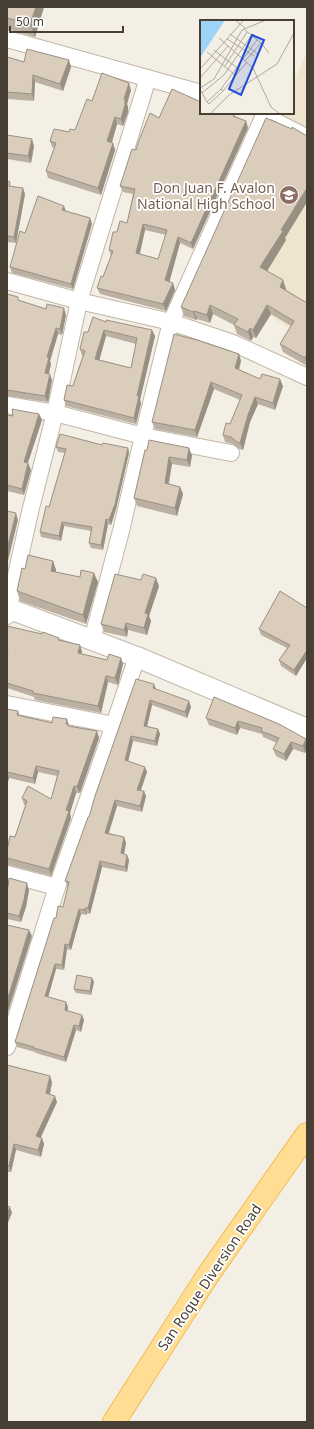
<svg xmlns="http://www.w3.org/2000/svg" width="314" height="1429" font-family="'Noto Sans',sans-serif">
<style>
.education{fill:#efe4cd}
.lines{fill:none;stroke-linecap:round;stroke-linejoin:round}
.service-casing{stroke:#c0b7a7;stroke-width:10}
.minor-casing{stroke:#c0b7a7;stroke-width:18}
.tertiary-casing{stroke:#c0b7a7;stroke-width:22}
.primary-casing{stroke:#efbd58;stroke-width:24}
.service{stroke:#fff;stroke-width:8}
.minor{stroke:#fff;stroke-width:16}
.tertiary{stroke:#fff;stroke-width:20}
.primary{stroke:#ffdd93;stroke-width:22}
.wall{fill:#bbb0a2;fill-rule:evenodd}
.shaded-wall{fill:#999084}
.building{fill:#dacdbc;stroke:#999084;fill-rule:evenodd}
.labels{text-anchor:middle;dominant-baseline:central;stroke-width:3.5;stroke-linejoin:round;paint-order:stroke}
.education-label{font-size:14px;fill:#785e54;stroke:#fff;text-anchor:end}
.street-label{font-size:14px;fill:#473f34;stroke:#fff}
.inset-road{fill:none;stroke:#afa99e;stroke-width:1}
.view{fill:#1d4ed8;fill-opacity:0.15;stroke:#1d4ed8;stroke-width:2}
.inset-edge{fill:none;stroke:#473f34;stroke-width:2}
</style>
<rect width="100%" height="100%" fill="#f4efe5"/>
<polygon class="education" points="307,52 307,340 227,287 297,132 283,113 293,113 293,83"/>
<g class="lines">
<g class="service-casing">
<polyline id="service" points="268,113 307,133"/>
</g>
<g class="minor-casing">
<g id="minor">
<polyline points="7,39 201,93"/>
<polyline points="7,281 79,301 171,322 233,343 307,377"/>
<polyline points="7,405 55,413 143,436 231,453"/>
<polyline points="7,616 30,512 55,413 79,301 148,78"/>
<polyline points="92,640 121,531 143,436 171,322 265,113"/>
<polyline points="7,704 114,725"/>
<polyline points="7,874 57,887"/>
<polyline points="7,1047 57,887 114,725 137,657"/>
</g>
</g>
<g class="tertiary-casing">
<polyline id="tertiary" points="7,608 137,657 307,729"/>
</g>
<g class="primary-casing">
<polyline id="primary" points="114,1422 208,1275 307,1134"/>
</g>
<use href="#service" class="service"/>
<use href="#minor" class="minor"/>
<use href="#tertiary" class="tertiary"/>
<use href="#primary" class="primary"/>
</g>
<g class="wall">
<polygon points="7,7 44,7 35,37 10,30 7,30"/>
<polygon points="7,57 24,62 71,67 63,91 35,82 34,101 7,99"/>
<polygon points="131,90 127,104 128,107 128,112 123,126 117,124 112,143 113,143 115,150 101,195 48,178 46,171 54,148 52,147 50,141 75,130 92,101"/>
<path d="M201 113 234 114 235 116 246 121 248 128 193 249 180 243 169 282 173 283 175 290 166 311 100 294 97 288 103 277 111 256 109 250 117 232 127 223 133 194 123 192 120 186 136 150 159 118ZM145 230 166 235 158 259 140 254Z"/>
<polygon points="7,135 34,146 31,163 7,159"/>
<polygon points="307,136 307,202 285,238 286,240 267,271 283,280 286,289 286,290 307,303 307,366 283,352 280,344 291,326 271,314 256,338 253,337 251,341 237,334 234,325 213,314 210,323 197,319 196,320 184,316 181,307"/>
<polygon points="7,181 11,186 25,194 16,243 7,242"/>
<polygon points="66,211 90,218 92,224 73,289 12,273 10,267 25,233"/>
<polygon points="7,294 20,301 66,315 62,335 58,334 50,361 51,364 49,374 52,380 48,402 7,396"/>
<path d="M106 322 152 330 155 336 140 400 141 403 136 424 66 406 64 400 73 386 83 356H82L80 349 88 332ZM106 336 136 344 131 368 99 360Z"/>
<polygon points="239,354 241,361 239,370 260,379 283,386 275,410 258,404 250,422 243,450 239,449 233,444 225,442 223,435 230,424 240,400 214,389 197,437 155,429 152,422"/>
<polygon points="39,414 42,420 28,463 31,470 24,495 7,491 7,415 13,416"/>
<polygon points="102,445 128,448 129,453 116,509 111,525 108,524 103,550 91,548 89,543 91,531 64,526 61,541 41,537 40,532 49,507 65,453 58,452 56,447"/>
<polygon points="145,450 192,455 190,467 172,464 169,484 180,487 183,494 177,516 137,506 134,498"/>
<polygon points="53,561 56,570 56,572 98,582 86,624 20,601 17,591 25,569"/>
<polygon points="159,586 149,616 151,621 147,635 128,630 127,637 104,632 101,624"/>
<polygon points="307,608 307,658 296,676 281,666 279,660 287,648 261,635 259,629"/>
<polygon points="7,626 80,645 82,652 81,654 107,660 121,658 123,664 118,685 108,682 101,713 35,700 34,697 7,688"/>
<polygon points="156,689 191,707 187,718 152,705 147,726 158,729 160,734 157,746 133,741 128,761 147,772 141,790 146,796 142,812 117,806 109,833 124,837 126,843 124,854 129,860 127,872 102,867 90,914 87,913 87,915 81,914 71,950 67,949 64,970 56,969 48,997 68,1007 67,1010 84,1020 81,1032 76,1030 66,1062 36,1053 35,1052 17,1047 15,1042 56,918 63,907 68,887 65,881 89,817 95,796"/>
<polygon points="214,697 306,739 307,742 307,749 305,753 293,749 286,761 276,756 273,749 277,743 263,737 262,734 240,728 237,735 209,725 206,718"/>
<polygon points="7,709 18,711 20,715 52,723 97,731 99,738 80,793 76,793 70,813 71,818 51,876 9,865 7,865 7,850 15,837 26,805 24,805 22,798 51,799 57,776 38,772 35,784 9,778 7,785"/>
<polygon points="7,887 29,890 26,907 21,922 7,919"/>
<polygon points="92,978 94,982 91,995 76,993 74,989"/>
<polygon points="7,1065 52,1082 50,1094 57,1102 41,1137 42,1138 44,1144 41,1157 16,1150 11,1172 8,1172 7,1176"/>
</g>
<g class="shaded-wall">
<polygon points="36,7 44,7 35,37 30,24"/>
<polygon points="69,60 71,67 63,91 60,84"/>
<polygon points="33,75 35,82 34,101 32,94"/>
<polygon points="129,83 131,90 127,104 128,107 128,112 123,126 121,119 124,99"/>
<polygon points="115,117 117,124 110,148 107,141"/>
<polygon points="246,121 248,128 193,249 191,243"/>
<polygon points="32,139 34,146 31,163 28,156"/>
<polygon points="113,143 115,150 101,195 98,188"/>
<polygon points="23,188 25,194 16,243 14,237"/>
<polygon points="307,188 307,202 285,238 286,240 264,276 260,267 281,230"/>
<polygon points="64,206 66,211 62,210"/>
<polygon points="90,218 92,224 73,289 71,284"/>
<polygon points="143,224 145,230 138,260 136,253"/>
<polygon points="178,237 180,243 168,287 165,280"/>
<polygon points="283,280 286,289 283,295 280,287"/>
<polygon points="173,283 175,290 166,311 163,304"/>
<polygon points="210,305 213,314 210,323 207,315"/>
<polygon points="267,305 271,314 256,338 253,330"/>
<polygon points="64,308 66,315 62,335 60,329"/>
<polygon points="194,311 197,319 196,320 193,312"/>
<polygon points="56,328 58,334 50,361 51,364 47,379 45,373 47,357"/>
<polygon points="250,328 253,337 251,341 248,332"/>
<polygon points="104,330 106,336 98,365 95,359"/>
<polygon points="152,330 155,336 140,400 141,403 136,424 134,418 137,396"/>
<polygon points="239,354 241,361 237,375 235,368"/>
<polygon points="307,354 307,365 305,358"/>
<polygon points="50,374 52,380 48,402 45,396"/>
<polygon points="280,379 283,386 275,410 273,403"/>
<polygon points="211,382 214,389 197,437 195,430"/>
<polygon points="255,397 258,404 250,422 243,450 240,443 248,415"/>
<polygon points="39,414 42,420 26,468 24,462"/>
<polygon points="128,448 129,453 116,509 111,525 109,520"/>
<polygon points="189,448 192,455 190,467 187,460"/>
<polygon points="169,457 172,464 167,490 165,483"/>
<polygon points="28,463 31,470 24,495 22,489"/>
<polygon points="180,487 183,494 177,516 175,508"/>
<polygon points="16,513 18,520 7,565 7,549"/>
<polygon points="106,519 108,524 103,550 101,545"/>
<polygon points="62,522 64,526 61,541 59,536"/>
<polygon points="53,561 56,570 54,580 51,571"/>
<polygon points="94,573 98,582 86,624 83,615"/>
<polygon points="156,578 159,586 149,616 151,621 147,635 144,628 145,613"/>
<polygon points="126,623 128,630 127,637 124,630"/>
<polygon points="80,645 82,652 80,659 78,653"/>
<polygon points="307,650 307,658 296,676 294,670"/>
<polygon points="121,658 123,664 118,685 115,678"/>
<polygon points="106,676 108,682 101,713 98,706"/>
<polygon points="154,684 156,689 153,688"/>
<polygon points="150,700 152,705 146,731 144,726"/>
<polygon points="189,701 191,707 187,718 185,712"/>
<polygon points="67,719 69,726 66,724"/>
<polygon points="238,721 240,728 237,735 235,728"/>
<polygon points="158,729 160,734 157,746 155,741"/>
<polygon points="97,731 99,738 80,793 77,787"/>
<polygon points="131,736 133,741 127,766 125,760"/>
<polygon points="306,739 307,742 307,749 305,753 303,746"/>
<polygon points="291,742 293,749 286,761 284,754"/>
<polygon points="36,766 38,772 35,784 33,778"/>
<polygon points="145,767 147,772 139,795 137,790"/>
<polygon points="7,773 9,778 7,785"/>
<polygon points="74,786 76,793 70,813 71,818 51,876 49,869"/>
<polygon points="144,791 146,796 142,812 140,806"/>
<polygon points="115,800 117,806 107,838 105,833"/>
<polygon points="124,837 126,843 123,859 121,853"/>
<polygon points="127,855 129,860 127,872 125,867"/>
<polygon points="100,861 102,867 90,914 88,908"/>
<polygon points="27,883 29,890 26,907 21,922 19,916"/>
<polygon points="85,908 87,913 87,915 85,910"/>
<polygon points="79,909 81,914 71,950 69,945"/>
<polygon points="29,930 32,936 7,1015 7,1001"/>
<polygon points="65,944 67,949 64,970 62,965"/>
<polygon points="55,964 56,969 47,1001 45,996"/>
<polygon points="92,978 94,982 91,995 90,991"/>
<polygon points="66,1002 68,1007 67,1015 65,1010"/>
<polygon points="82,1015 84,1020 81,1032 79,1026"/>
<polygon points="74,1025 76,1030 66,1062 64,1057"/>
<polygon points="50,1076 52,1082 49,1099 46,1093"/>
<polygon points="55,1096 57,1102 38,1143 36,1136"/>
<polygon points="42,1138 44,1144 41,1157 38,1150"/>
<polygon points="14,1144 16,1150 11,1172 9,1166"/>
<polygon points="7,1168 8,1172 7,1176"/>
<polygon points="10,1207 12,1213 7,1225 7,1213"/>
</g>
<g class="building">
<polygon points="7,7 36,7 30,24 7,18"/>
<polygon points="27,49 69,60 60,84 33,75 32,94 7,92 7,57 24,62"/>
<polygon points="102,73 129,83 124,99 125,100 125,105 121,119 115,117 107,141 113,143 98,188 46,171 56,143 50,141 54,129 69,132 70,129 75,130 87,99 92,101"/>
<path d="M172 89 201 102V113H231L234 114 233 116 246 121 191 243 178 237 165 280 173 283 163 304 97 288 101 276 103 277 113 251 109 250 113 232H117L120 221 127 223 135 189 120 186 132 149 136 150 138 143 150 113 159 118ZM143 224 167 230 158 259 136 253Z"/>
<polygon points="266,118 292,129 292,127 307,136 307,188 281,230 283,231 260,267 283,280 280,287 307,303 307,354 305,358 280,344 294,321 267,305 253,330 250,328 248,332 234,325 238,319 210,305 207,315 194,311 193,312 181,307"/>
<polygon points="7,135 32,139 28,156 7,153"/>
<polygon points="7,181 10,182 9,186 23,188 14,237 7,236"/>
<polygon points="38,196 64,206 62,210 90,218 71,284 10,267 20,231 25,233"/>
<polygon points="7,294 18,297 18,300 46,309 47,304 64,308 60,329 56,328 47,357 49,357 45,373 50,374 45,396 7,390"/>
<path d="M93 317 106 322V320L152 330 137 396H139L134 418 64 400 67 385 73 386 79 368 85 351 80 349 84 332H88ZM104 330 137 338 131 368 95 359Z"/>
<polygon points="174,334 197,340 239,354 235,368 260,379 262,374 280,379 273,403 255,397 248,415 240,443 237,442 231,437 223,435 226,423 230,424 242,395 211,382 195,430 152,422"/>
<polygon points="12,409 39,414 24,462 28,463 22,489 7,485 7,415 13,416"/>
<polygon points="60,434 102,445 103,443 128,448 115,504 109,520 106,519 101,545 89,543 92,527 62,522 59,536 40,532 46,506 49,507 66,449 56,447"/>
<polygon points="149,440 189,448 187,460 169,457 165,483 180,487 175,508 134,498 145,450 147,450"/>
<polygon points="7,511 16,513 7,549"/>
<polygon points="28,555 53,561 51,571 80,577 81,570 94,573 83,615 17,591 22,568 25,569"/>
<polygon points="115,574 141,580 143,574 156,578 145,613 148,614 144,628 126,623 124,630 101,624"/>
<polygon points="280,591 307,608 307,626 306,628 307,629 307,650 294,670 279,660 290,645 259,629"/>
<polygon points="7,626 42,634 43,632 59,638 58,640 80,645 78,653 107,660 109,654 121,658 115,678 106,676 98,706 33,693 33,691 7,683 7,654 8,650 7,650"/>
<polygon points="136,679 154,684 153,688 189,701 185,712 150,700 144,726 158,729 155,741 131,736 125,760 145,767 137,790 144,791 140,806 115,800 105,833 124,837 121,853 127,855 125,867 100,861 88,908 85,908 85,910 79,909 69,945 65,944 62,965 55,964 45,996 66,1002 65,1010 82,1015 79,1026 74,1025 64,1057 34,1048 34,1047 15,1042 54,918 56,918 58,906 63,907 69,882 65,881 88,817 89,817 95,796"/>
<polygon points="214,697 279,724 306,739 303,746 291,742 284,754 273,749 279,738 261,731 262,728 238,721 235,728 206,718"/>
<polygon points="7,709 18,711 17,715 52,723 53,717 67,719 66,724 68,724 68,726 97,731 77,787 74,786 66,810 69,811 49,869 7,858 7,850 10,836 15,837 27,801 22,798 28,786 51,799 59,771 36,766 33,778 7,772"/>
<polygon points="9,878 27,883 24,900 19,916 7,913 7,887 8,887"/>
<polygon points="7,925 29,930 7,1001"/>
<polygon points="77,975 92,978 90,991 74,989"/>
<polygon points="7,1065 50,1076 46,1093 55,1096 36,1136 42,1138 38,1150 14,1144 9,1166 7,1165"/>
<polygon points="7,1206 10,1207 7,1213"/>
</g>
<defs>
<g id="school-disc" transform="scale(1)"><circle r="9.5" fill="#8d6e63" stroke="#fff"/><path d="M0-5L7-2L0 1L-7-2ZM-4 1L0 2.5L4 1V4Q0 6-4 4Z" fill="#fff"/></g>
</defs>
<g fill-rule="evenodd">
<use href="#school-disc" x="289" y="195"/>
</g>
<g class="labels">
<g class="education-label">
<text x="275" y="187">Don Juan F. Avalon<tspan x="275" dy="16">National High School</tspan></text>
</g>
<g class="street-label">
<text transform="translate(209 1277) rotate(-56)">San Roque Diversion Road</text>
</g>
</g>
<g transform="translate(200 20)">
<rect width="94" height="94" fill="#f4efe5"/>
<path d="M1 0H25L0 38V3Z" fill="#9bd4f7"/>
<path class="inset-road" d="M35 0 45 8M44 9 61 23 45 41M30 14 58 34M19 18 53 48 71 87 80 94M27 19 54 36M61 23 69 33M14 30 40 50M7 32 35 55M25 46 47 12M0 49 44 0M0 58 28 26M0 68 14 59 42 10 66 0M0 69 7 82 21 69 57 20M21 69 23 71 47 42M2 73 24 55 51 16M7 82 9 84 23 71M10 94 29 75 77 44 94 13"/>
<path class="view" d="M52 15 64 20 41 75 29 69Z"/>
<rect width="94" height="94" class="inset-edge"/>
</g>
<rect width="314" height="1429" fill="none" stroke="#473f34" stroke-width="16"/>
<path d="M10 26v6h113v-6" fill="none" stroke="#473f34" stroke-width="2"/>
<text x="16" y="26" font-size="12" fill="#473f34" stroke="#ffffff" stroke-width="3" paint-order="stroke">50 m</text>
</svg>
